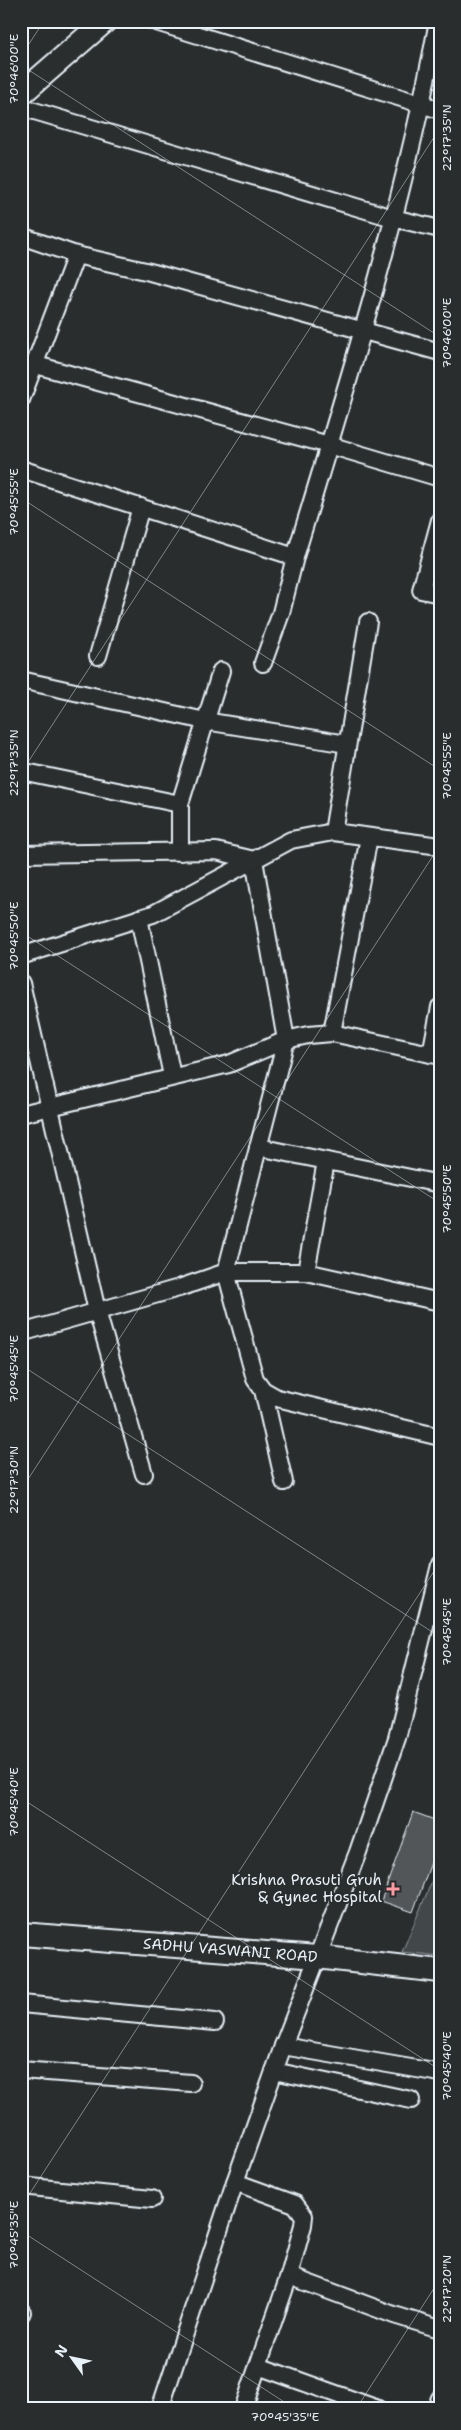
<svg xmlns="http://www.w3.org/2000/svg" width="461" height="2430" font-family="'Shantell Sans',sans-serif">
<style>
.green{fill:#424648;stroke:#959ca0}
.building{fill:#535759;stroke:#e8f1f8}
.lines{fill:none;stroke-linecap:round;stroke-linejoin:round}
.street-casing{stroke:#e8f1f8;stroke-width:20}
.secondary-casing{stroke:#e8f1f8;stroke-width:26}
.street{stroke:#2a2d2e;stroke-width:16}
.secondary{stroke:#2a2d2e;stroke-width:22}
.ticks{fill:none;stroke:#e8f1f8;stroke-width:1;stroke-opacity:0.45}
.poi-dot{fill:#ff9aa2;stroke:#2a2d2e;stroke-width:2}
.labels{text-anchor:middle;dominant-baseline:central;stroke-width:4;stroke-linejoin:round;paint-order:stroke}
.poi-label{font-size:15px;fill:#e8f1f8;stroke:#2a2d2e;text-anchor:end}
.street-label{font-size:15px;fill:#e8f1f8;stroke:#2a2d2e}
.neatline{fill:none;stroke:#e8f1f8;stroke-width:2}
.ticks-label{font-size:12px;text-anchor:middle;fill:#e8f1f8}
</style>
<rect width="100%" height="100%" fill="#2a2d2e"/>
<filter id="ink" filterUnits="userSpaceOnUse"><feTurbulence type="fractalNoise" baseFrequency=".02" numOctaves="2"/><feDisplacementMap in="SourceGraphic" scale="10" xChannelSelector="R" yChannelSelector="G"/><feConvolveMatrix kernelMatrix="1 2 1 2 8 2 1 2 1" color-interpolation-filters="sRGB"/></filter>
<g filter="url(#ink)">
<polygon class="green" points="440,1862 440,1956 402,1952"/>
<polygon class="building" points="413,1812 440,1822 440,1838 413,1912 381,1901"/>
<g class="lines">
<g class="street-casing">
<g id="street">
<polyline points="153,21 440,110"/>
<polyline points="21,107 393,218 440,229"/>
<polyline points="21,236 76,255"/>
<polyline points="36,365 329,445 440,478"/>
<polyline points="21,400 76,255 150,272 440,352"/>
<path d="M21 469 295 557C349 380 404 203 438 21"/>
<polyline points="440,520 421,590 440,594"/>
<polyline points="98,656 141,507"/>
<polyline points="263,663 281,613 295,557"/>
<polyline points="21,680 205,721 347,744"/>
<polyline points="21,771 180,804"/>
<polyline points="333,832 368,622"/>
<polyline points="180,852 180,804 221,671"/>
<polyline points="21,854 216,851 254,860 286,1040 226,1272 255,1379 263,1390 277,1398 440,1437"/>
<polyline points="139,918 172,1076"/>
<polyline points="21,956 153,914 291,840 333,832 440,846"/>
<polyline points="21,983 97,1311 144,1474"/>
<polyline points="332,1033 369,837"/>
<polyline points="431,1054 440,1007"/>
<polyline points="21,1114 229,1064 286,1040 308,1035 332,1033 440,1056"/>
<polyline points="258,1147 440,1184"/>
<polyline points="306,1272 326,1161"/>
<polyline points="21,1333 179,1288 226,1272 306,1272 440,1302"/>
<polyline points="263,1390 284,1482"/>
<polyline points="21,2004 215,2022"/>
<polyline points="283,2046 440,2073"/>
<polyline points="21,2070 191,2083"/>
<polyline points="274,2071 411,2100"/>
<polyline points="235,2182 295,2204 304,2216 303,2225 289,2276 243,2409"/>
<polyline points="21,2186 152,2199"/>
<polyline points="289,2276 394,2315 440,2329"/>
<polyline points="21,2314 22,2312"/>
<polyline points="258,2366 378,2409"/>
<polyline points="21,2408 22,2409"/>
<polyline points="160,2409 235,2182 283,2046 358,1852 397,1738 440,1565"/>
<polyline points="436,2409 440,2398"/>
</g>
</g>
<g class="secondary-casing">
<g id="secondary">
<polyline points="21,94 105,21"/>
<path id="s1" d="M21 1934 317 1957 440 1971"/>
</g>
</g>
<use href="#street" class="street"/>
<use href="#secondary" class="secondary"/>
</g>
</g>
<path class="ticks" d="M21 56 44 21M21 65 440 337M21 498 440 770M21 773 440 128M21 932 440 1203M21 1365 440 1637M21 1490 440 845M21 1798 440 2070M21 2207 440 1562M21 2231 295 2409M356 2409 440 2279"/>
<path class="poi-dot" d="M390.5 1881.5h5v5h5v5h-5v5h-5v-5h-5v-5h5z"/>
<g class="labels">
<g class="poi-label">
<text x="382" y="1880">Krishna Prasuti Gruh<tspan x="382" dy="17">&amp; Gynec Hospital</tspan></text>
</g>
<g class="street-label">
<text stroke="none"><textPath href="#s1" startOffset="210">SADHU VASWANI ROAD</textPath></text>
</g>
</g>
<rect width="461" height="2430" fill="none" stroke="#2a2d2e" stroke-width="55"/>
<g transform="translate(72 2358) rotate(303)" stroke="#2a2d2e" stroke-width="4" paint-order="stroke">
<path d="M0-4L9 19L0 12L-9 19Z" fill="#e8f1f8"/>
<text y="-8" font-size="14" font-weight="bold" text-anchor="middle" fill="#e8f1f8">N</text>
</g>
<rect x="28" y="28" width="406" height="2374" class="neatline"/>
<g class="ticks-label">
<text transform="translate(14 69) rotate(-90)" y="4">70°46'00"E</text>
<text transform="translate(447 138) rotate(-90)" y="4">22°17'35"N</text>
<text transform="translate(447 333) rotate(-90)" y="4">70°46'00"E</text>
<text transform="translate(14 502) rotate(-90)" y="4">70°45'55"E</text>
<text transform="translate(14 763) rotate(-90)" y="4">22°17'35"N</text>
<text transform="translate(447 766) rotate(-90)" y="4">70°45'55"E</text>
<text transform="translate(14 936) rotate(-90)" y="4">70°45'50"E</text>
<text transform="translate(447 1199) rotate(-90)" y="4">70°45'50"E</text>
<text transform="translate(14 1369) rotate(-90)" y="4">70°45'45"E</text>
<text transform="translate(14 1480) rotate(-90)" y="4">22°17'30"N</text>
<text transform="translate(447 1632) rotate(-90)" y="4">70°45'45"E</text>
<text transform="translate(14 1802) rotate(-90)" y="4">70°45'40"E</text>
<text transform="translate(447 2066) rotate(-90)" y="4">70°45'40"E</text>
<text transform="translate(14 2235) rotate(-90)" y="4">70°45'35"E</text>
<text transform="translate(447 2289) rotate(-90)" y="4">22°17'20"N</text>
<text x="285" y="2421">70°45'35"E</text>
</g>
</svg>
